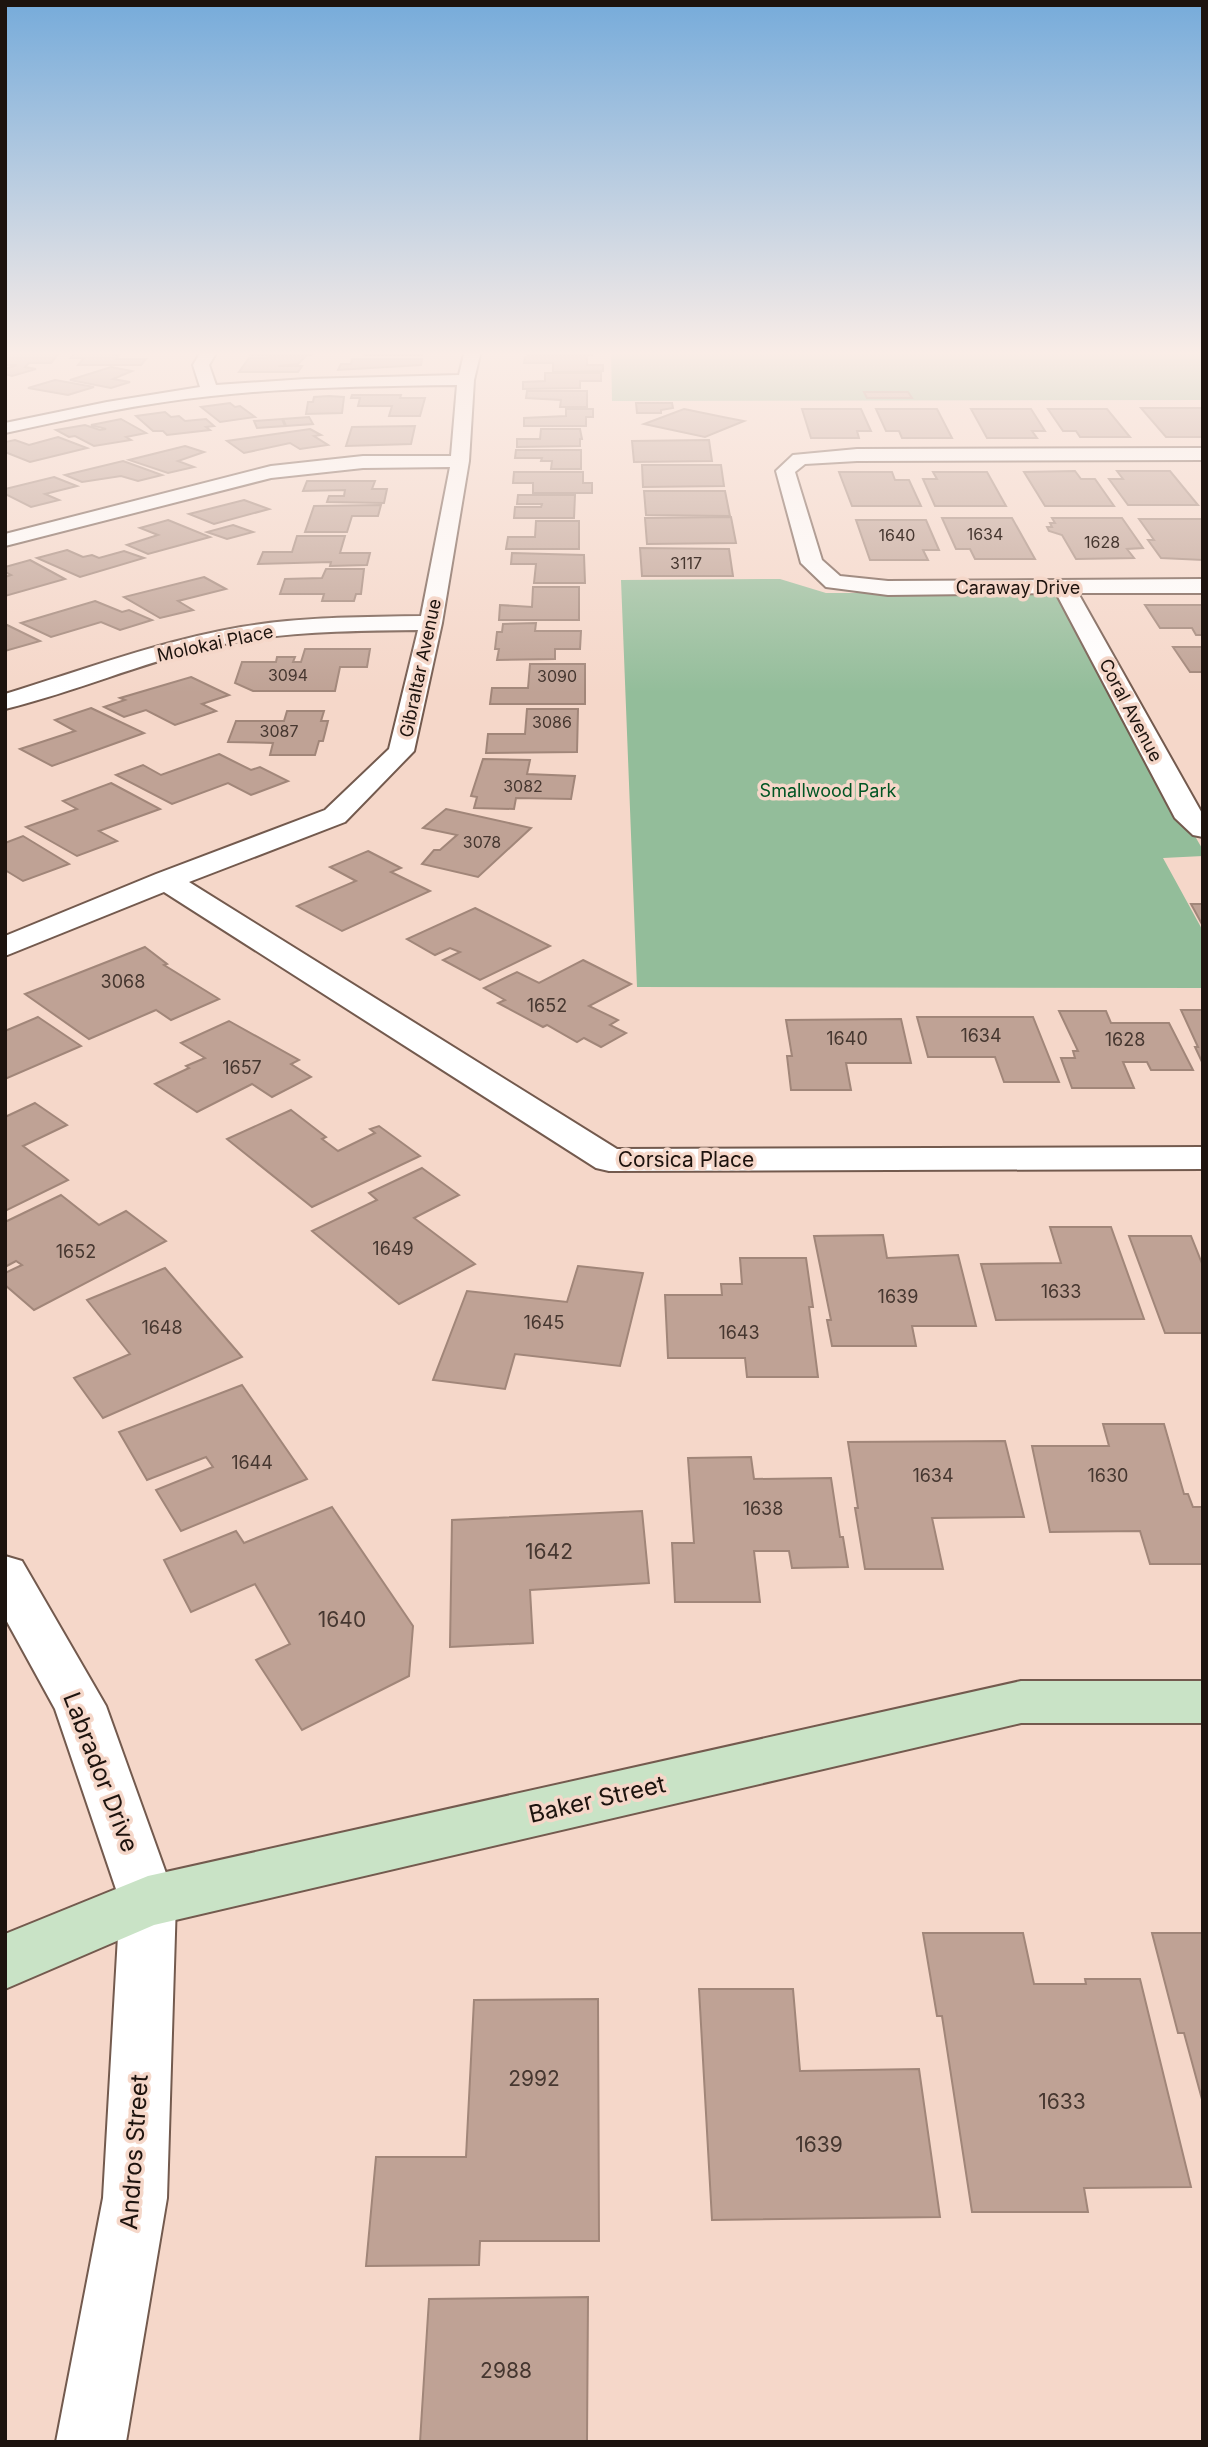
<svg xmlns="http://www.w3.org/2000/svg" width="1208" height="2447" font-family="Inter,sans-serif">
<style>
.green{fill:#93bd9a}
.building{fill:#bfa295;stroke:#a18679;stroke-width:2}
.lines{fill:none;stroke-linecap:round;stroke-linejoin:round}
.street-casing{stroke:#735a4e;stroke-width:4}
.secondary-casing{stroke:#735a4e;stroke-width:4}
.street{fill:#fff;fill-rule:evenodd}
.secondary{fill:#c9e3c6;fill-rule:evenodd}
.labels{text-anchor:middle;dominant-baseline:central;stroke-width:7;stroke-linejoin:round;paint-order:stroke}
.far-number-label{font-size:16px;fill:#463730}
.far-street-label{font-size:18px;fill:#1d130e;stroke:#f5d7c9}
.far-park-label{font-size:18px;fill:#005523;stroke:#f5d7c9}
.number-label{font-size:18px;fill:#463730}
.street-label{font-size:21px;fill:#1d130e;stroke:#f5d7c9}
.near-number-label{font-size:21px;fill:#463730}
.near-street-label{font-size:24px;fill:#1d130e;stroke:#f5d7c9}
</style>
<rect width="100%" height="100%" fill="#f5d7c9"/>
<g class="green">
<polygon points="611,350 1203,350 1203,400 612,401"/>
<polygon points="780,579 826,593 1054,593 1203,850 1203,856 1163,858 1203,931 1203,988 637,987 621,580"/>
</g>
<g class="building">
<polygon points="253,350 314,350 312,355 250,355"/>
<polygon points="367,350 423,350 422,355 365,355"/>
<polygon points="528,350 591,350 592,355 527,355"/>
<polygon points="5,351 61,351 51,363 29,363 25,367 36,369 12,376 5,374 5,369 17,365 5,365"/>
<polygon points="117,351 114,355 119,355 116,359 146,359 141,365 78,365 84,358 71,358 76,352"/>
<polygon points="270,357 305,357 298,364 278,366 302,366 298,372 239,372 249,358"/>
<polygon points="525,357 587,357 587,365 603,365 603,371 553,372 553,363 524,363"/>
<polygon points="352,359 422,359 421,365 338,370 341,364 351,364"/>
<polygon points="111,367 132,371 113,379 130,382 111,388 70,380"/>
<polygon points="545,373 601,373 601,381 580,381 580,388 523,389 523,382 545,381"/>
<polygon points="55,380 94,387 68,395 28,388"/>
<polygon points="527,391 587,391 587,407 560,407 561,400 526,398"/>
<polygon points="864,392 908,392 912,398 867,398"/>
<polygon points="352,395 401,395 400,398 425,398 420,416 389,416 392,406 358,406 360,398 351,398"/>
<polygon points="329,396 344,397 342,413 306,414 308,402 313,402 314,397"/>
<polygon points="230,403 235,407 240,406 255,417 220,422 201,407"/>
<polygon points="636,403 672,403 673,408 661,410 661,413 637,413"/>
<polygon points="1141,408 1202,408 1203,437 1166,437"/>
<polygon points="566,409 593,409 593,417 586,417 586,426 524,426 524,418 566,416"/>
<polygon points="684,409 723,417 744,421 705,437 644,424"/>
<polygon points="802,409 861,409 871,431 857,431 859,438 811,438"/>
<polygon points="876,409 937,409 952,438 902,438 899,431 886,431"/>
<polygon points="971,409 1031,409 1045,431 1032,431 1037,438 987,438"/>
<polygon points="1048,409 1107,409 1130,437 1080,437 1076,431 1063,431"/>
<polygon points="165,412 171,417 179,416 185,421 206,419 214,426 206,427 210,430 167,435 163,431 153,431 136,416"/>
<polygon points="309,417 313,424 286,426 283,419"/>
<polygon points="121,419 146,433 126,437 131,440 94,446 75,436 69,437 56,430 85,425 100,430 106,429 91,425"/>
<polygon points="282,419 285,426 257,428 254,421"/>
<polygon points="415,426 411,444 346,446 352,427"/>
<polygon points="310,429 321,435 314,436 328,445 300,449 290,443 244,453 227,441"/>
<polygon points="541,429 580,429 582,439 580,439 580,446 517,447 517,439 540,439"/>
<polygon points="58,437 87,448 30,462 5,452 5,442 15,440 29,445"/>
<polygon points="709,440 712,461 634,462 632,441"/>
<polygon points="185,446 204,452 178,461 194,467 168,473 129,460"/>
<polygon points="516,450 581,450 581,469 551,469 552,461 541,461 542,458 515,458"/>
<polygon points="123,461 162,475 138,481 121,476 82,482 65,475"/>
<polygon points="642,465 721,465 724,486 643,487"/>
<polygon points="1075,471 1081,479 1095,479 1114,506 1045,506 1024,472"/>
<polygon points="1117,471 1170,471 1198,505 1128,505 1109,479 1123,479"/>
<polygon points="514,472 583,472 583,483 592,483 592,493 533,493 533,483 513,483"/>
<polygon points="839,472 892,472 895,480 909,480 921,506 852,506"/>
<polygon points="933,472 987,472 1006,506 935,506 923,479 937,479"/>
<polygon points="54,477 77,486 45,494 59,500 31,507 5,494 5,489"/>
<polygon points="307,481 375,481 372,489 387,489 384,503 327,502 329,496 344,496 345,490 303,491"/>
<polygon points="644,491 725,491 730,516 646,515"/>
<polygon points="518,495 575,495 574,518 514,518 515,507 541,507 542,504 517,504"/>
<polygon points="244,500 269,509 214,524 189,514"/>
<polygon points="381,505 378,516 352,516 347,532 305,532 314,506"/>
<polygon points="731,517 736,543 647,544 645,518"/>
<polygon points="942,518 1012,518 1035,559 975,559 970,549 956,549"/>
<polygon points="1052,518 1122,518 1143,548 1127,549 1134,558 1076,559 1062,535 1049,531 1047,527 1052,527 1050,523 1055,523"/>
<polygon points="1139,519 1203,519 1203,560 1161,558 1148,540 1154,540"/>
<polygon points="168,520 210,537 148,554 127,545 158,535 140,528"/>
<polygon points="856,520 926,520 939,550 923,550 928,560 870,560"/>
<polygon points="536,521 579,521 579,549 506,549 508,537 535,537"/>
<polygon points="233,525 253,532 227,539 207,532"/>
<polygon points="297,536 345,536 340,553 370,553 367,565 330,566 331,562 258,564 263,552 292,552"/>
<polygon points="640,548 729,549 733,576 642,576"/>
<polygon points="67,550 83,557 92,555 99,558 124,551 144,558 80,577 37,558"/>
<polygon points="512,553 584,555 585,583 534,583 536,564 511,564"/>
<polygon points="30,560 65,579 5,596 5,577 11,575 5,572 5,567"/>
<polygon points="326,569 364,569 361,594 356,594 354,601 322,601 324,594 280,594 285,579 322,578"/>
<polygon points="204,577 226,589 178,601 193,610 160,618 124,597"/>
<polygon points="533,587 579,587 579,620 499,620 500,605 532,607"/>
<polygon points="95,601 122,612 129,610 152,620 120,630 101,622 51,637 21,623"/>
<polygon points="1145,605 1203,605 1203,635 1196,635 1192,628 1160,628"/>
<polygon points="536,623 535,631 581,631 580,649 555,649 555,659 497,660 499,649 495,649 497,632 502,632 503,624"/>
<polygon points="5,624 40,641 5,651"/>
<polygon points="1173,647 1203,647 1203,672 1190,672"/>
<polygon points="305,649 370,649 367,667 340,667 335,691 253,691 235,683 242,662 276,662 277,657 295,657 293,662 301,662"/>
<polygon points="530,664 585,664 585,704 490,704 492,688 528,688"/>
<polygon points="191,677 229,695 202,704 216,711 175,725 146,710 124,717 104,707 125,700 120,698"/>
<polygon points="91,708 144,733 52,766 20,749 75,731 55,720"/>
<polygon points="527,709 578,709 577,752 486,753 488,734 525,734"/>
<polygon points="287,711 324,711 321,721 328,721 323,741 319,741 315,755 270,755 273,743 228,742 236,721 284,721"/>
<polygon points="219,754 251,770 260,767 288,781 251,795 228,783 172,804 116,775 143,765 161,775"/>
<polygon points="483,759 530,760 527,774 575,776 571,799 516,798 514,809 474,808 477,797 471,796"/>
<polygon points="111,783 160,809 99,831 117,841 77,856 26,827 77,809 63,801"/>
<polygon points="446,809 531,828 478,877 422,864 434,850 440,850 457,835 423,828"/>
<polygon points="23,836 69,864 23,881 5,870 5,843"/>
<polygon points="368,851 401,868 391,872 430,891 342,931 297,906 356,881 330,867"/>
<polygon points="1191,904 1203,904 1203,926"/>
<polygon points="475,908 550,946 480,980 443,960 460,952 450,948 435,955 407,939"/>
<polygon points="145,947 167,964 164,965 219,999 171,1020 156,1010 89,1039 25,994"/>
<polygon points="583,960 631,984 589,1006 618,1020 610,1025 626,1033 601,1047 584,1038 577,1042 547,1025 543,1027 498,1003 505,1000 484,988 517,972 539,983"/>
<polygon points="1181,1010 1203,1010 1203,1064 1195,1047 1198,1047"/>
<polygon points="1059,1011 1106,1011 1111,1023 1169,1023 1193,1070 1151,1070 1147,1062 1123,1062 1134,1088 1072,1088 1061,1058 1075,1058 1073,1051 1078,1051"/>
<polygon points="38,1017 81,1046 5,1079 5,1031"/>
<polygon points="917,1017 1033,1017 1059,1082 1004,1082 995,1057 928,1057"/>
<polygon points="901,1019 911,1063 846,1063 851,1090 791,1090 787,1056 792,1056 786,1020"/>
<polygon points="229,1021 299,1060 291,1064 311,1077 272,1097 252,1084 197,1112 155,1084 189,1068 186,1066 205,1058 181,1043"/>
<polygon points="35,1103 67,1125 23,1146 68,1180 5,1211 5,1117"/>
<polygon points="291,1110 326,1137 322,1139 338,1151 375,1133 370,1129 379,1126 420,1156 312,1207 227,1139"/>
<polygon points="422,1168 459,1195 414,1218 475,1264 399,1304 312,1231 377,1200 369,1193"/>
<polygon points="61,1195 99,1225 126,1211 166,1241 34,1310 5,1285 5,1273 22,1265 16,1261 5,1267 5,1222"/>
<polygon points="1050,1227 1111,1227 1144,1319 996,1320 981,1264 1061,1263"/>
<polygon points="883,1235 887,1258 958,1255 976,1326 912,1326 916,1346 832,1346 827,1320 831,1320 814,1236"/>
<polygon points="1129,1236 1191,1236 1203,1266 1203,1333 1165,1333"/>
<polygon points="740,1258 806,1258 813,1307 809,1307 818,1377 747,1377 745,1358 668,1358 665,1295 722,1295 721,1284 742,1284"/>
<polygon points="578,1266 643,1273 620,1366 515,1354 505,1389 433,1380 467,1291 567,1302"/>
<polygon points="165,1268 242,1357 103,1418 74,1378 130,1354 87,1300"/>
<polygon points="242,1385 307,1479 181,1531 156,1490 213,1467 206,1457 147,1480 119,1432"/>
<polygon points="1103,1424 1164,1424 1184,1494 1188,1494 1193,1507 1203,1507 1203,1564 1150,1564 1140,1531 1050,1532 1032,1446 1109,1446"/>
<polygon points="1005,1441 1024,1517 932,1518 943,1569 865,1569 855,1508 858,1508 848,1442"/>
<polygon points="751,1457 754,1479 831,1478 840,1537 843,1537 848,1567 792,1568 789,1551 754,1551 760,1602 675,1602 672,1543 694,1543 688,1458"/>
<polygon points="332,1507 413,1626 409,1676 302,1730 256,1660 290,1644 255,1584 191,1612 164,1560 236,1531 244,1543"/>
<polygon points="642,1511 649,1583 530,1590 533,1643 450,1647 452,1520"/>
<polygon points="923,1933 1023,1933 1034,1984 1086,1984 1085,1979 1140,1979 1191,2187 1084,2188 1088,2212 972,2212 942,2016 937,2016"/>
<polygon points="1152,1933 1203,1933 1203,2103 1184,2033 1178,2033"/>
<polygon points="699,1989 793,1989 800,2071 919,2069 940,2217 712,2220"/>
<polygon points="598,1999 599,2241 480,2241 479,2265 366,2266 376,2157 466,2157 474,2000"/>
<polygon points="588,2297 587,2442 420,2442 429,2299"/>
</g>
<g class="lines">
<g class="street-casing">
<g id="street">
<path d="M202 350H218L209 365 216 385 306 379 459 375 465 350H481L474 380 469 461 442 623 414 751 345 822 189 882 617 1149 1203 1147V1169L609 1171 596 1168 164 892 5 956V936L156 874 325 810 389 749 418 630C348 631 279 631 210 647 140 663 75 692 5 709V694C83 670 160 641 241 627 300 617 361 617 421 616L450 467 363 468 271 478 5 546V534L271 466 363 456H451L457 385C375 386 293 387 211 396 142 403 73 418 5 433V423L107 402 200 387 193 365Z"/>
<polygon points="1203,448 1203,460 857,461 805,464 795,472 822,560 840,576 888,581 1203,579 1203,593 1078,593 1203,815 1203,837 1193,835 1175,818 1056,593 888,595 826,587 801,563 776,471 793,455 857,449"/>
<polygon points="5,1556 22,1561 106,1706 176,1901 167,2198 126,2442 56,2442 103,2198 120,1901 55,1709 5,1618"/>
</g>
</g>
<g class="secondary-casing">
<polygon id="secondary" points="1021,1681 1203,1681 1203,1723 1021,1723 154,1925 5,1989 5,1934 148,1876"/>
</g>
<use href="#street" class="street"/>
<use href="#secondary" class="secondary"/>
</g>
<linearGradient id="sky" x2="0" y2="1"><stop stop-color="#76abda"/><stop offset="0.51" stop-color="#faede7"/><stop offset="1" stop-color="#faede7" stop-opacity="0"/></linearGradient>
<rect width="1208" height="693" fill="url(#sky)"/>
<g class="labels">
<g class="far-number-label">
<text x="985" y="534">1634</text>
<text x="897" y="535">1640</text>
<text x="1102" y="542">1628</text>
<text x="686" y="563">3117</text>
<text x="288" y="675">3094</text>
<text x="557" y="676">3090</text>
<text x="552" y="722">3086</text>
<text x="279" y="731">3087</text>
<text x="523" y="786">3082</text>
<text x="482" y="842">3078</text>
</g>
<g class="far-street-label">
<text x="1018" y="587">Caraway Drive</text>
<text transform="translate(215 643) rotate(-12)">Molokai Place</text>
<text transform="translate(420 668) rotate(-78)">Gibraltar Avenue</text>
<text transform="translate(1131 710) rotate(62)">Coral Avenue</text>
</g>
<g class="far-park-label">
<text x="828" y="790">Smallwood Park</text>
</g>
<g class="number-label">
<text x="123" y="981">3068</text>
<text x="547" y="1005">1652</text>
<text x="981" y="1035">1634</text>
<text x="847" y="1038">1640</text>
<text x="1125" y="1039">1628</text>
<text x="242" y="1067">1657</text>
<text x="393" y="1248">1649</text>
<text x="76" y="1251">1652</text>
<text x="1061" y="1291">1633</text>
<text x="898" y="1296">1639</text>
<text x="544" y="1322">1645</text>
<text x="162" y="1327">1648</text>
<text x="739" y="1332">1643</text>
<text x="252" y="1462">1644</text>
<text x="933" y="1475">1634</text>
<text x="1108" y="1475">1630</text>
<text x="763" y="1508">1638</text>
</g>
<g class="street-label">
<text x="686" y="1159">Corsica Place</text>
</g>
<g class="near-number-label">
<text x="549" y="1551">1642</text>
<text x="342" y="1619">1640</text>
<text x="534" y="2078">2992</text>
<text x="1062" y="2101">1633</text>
<text x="819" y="2144">1639</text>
<text x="506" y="2370">2988</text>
</g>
<g class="near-street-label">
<text transform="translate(101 1772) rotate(69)">Labrador Drive</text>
<text transform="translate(597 1799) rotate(-13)">Baker Street</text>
<text transform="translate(134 2152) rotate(-86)">Andros Street</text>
</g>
</g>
<rect width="1208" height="2447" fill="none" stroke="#1d130e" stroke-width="14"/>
</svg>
